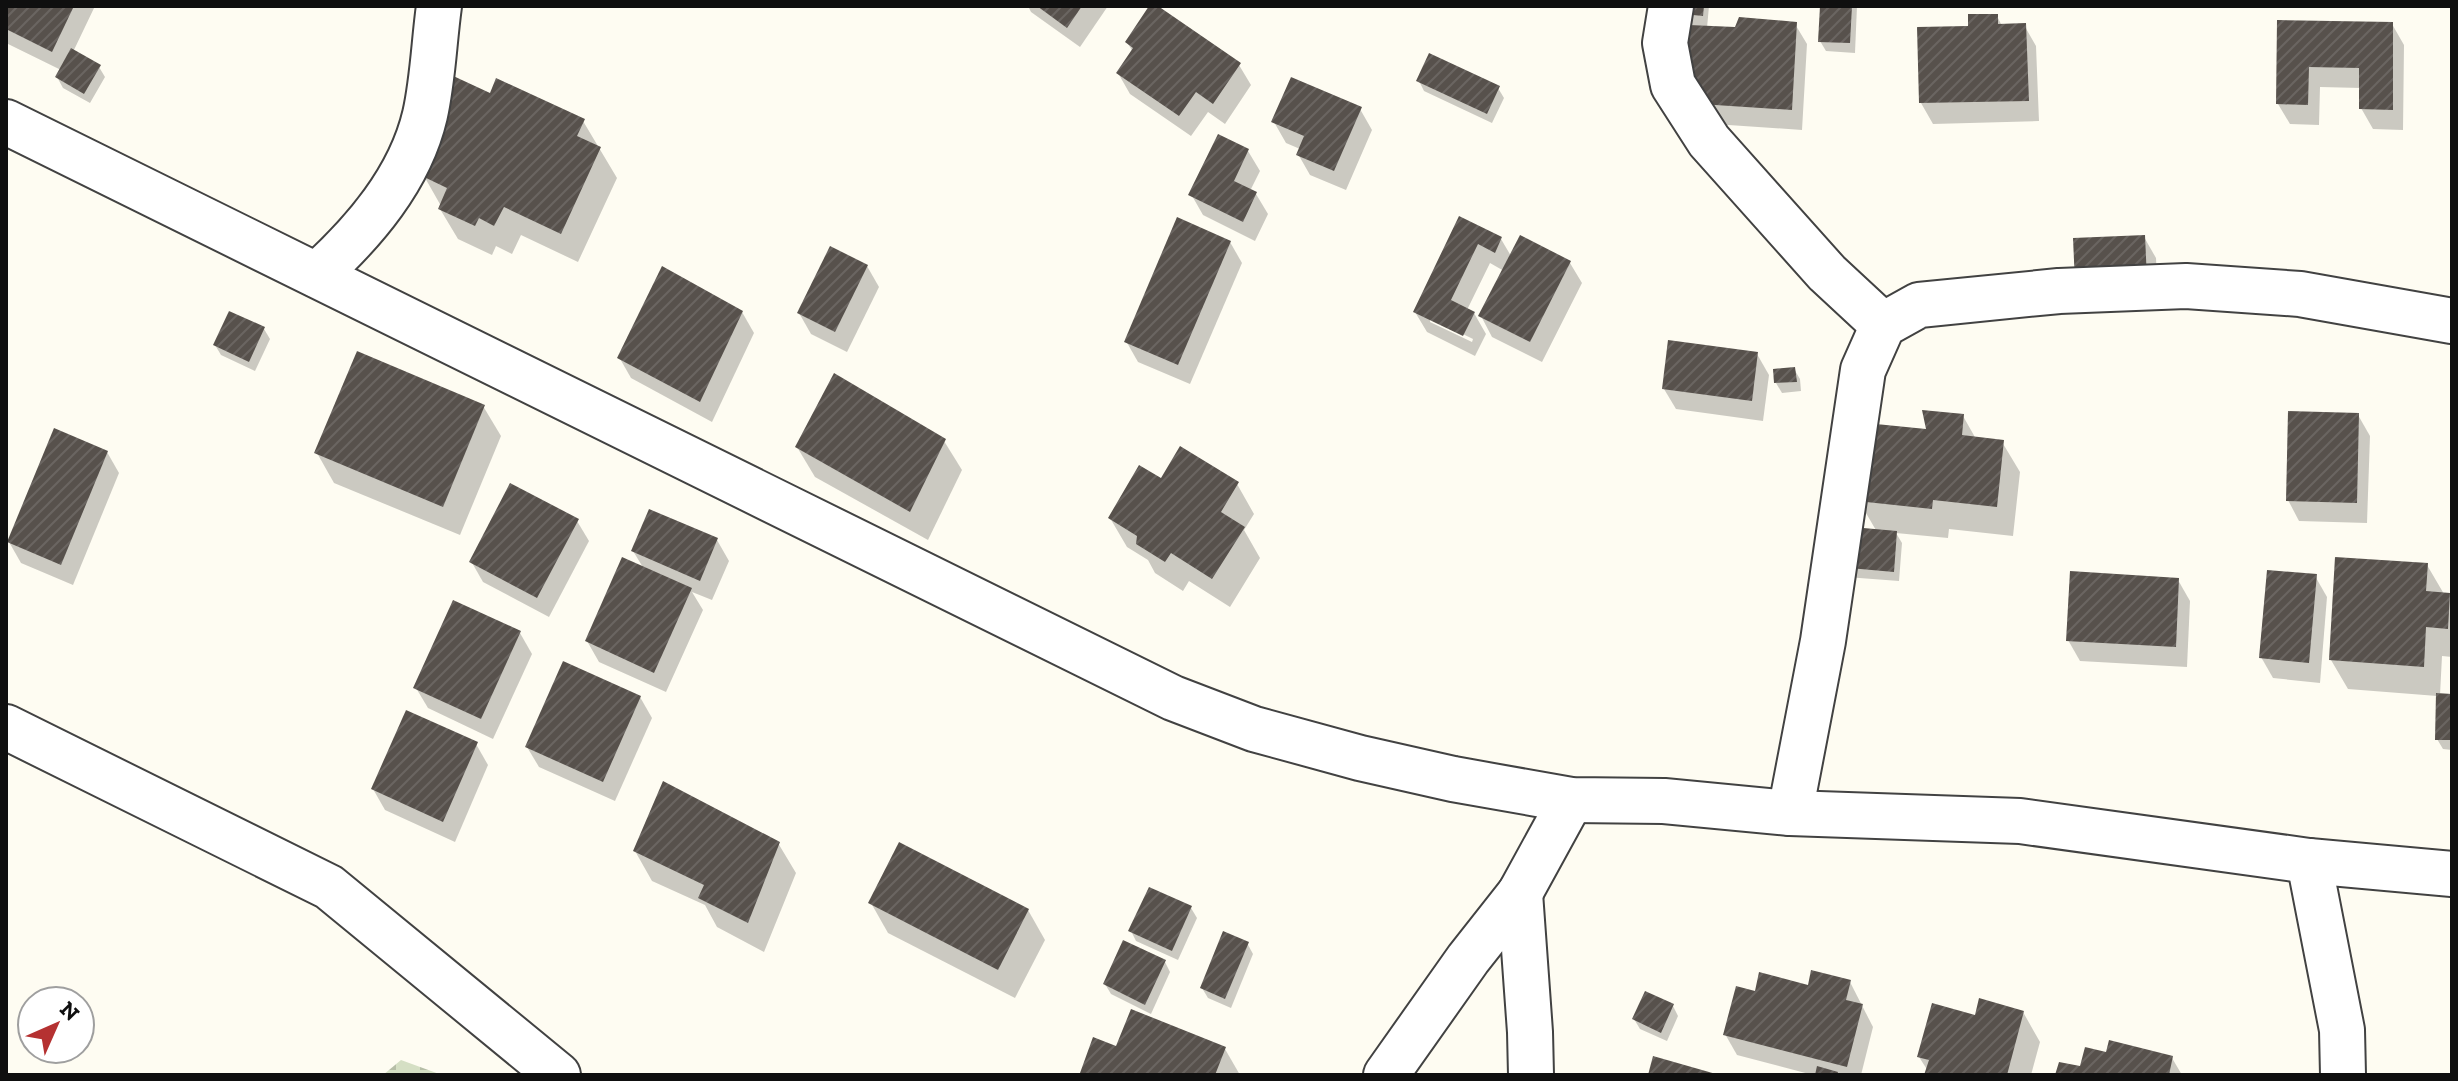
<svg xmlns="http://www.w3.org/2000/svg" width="2458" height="1081" font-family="'Zilla Slab',serif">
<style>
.cemetery{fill:url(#cemetery-stones)}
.shadow{fill:#0003;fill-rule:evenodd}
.building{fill:url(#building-hatch)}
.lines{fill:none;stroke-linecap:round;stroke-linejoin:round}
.minor-casing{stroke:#424242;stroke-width:48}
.minor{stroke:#fff;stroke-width:44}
</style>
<defs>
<pattern id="cemetery-stones" width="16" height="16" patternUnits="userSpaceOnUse" patternTransform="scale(2)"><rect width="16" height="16" fill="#d5dfc4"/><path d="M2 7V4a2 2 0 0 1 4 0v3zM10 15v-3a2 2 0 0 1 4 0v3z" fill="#b6bea7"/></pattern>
<pattern id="building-hatch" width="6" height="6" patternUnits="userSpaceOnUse" patternTransform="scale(2)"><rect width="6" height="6" fill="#57514c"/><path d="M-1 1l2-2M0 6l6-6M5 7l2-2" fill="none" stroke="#6a6561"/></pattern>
</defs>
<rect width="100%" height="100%" fill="#fefcf2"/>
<polygon class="cemetery" points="401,1060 442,1075 383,1075"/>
<g class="shadow">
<polygon points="6,6 95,6 73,52 99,67 105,77 90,103 63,88 57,77 61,70 6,43"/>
<polygon points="1028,6 1108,6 1080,47 1031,12"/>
<polygon points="1151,6 1239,65 1251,85 1225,124 1208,112 1191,136 1130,94 1118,73 1133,52 1127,42"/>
<polygon points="1686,6 1709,6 1707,28 1737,29 1795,24 1807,44 1802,130 1699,123 1687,102 1691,24 1685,14"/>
<polygon points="1822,6 1857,6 1855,53 1826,51 1820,41"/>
<polygon points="1997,16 2002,26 2024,25 2036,46 2039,121 1933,124 1921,103 1970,28"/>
<polygon points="2279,23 2392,24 2404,45 2403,130 2373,129 2361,108 2361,88 2320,87 2319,125 2290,124 2278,104"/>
<polygon points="1419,81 1498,88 1504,98 1492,123 1424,91"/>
<polygon points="491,96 583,121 617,178 578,262 521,235 512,254 496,246 492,255 458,239 440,209 441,206 424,176"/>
<polygon points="1360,109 1372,130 1346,190 1310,175 1298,154 1300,149 1286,143 1274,122"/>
<polygon points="1248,151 1260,171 1250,191 1256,194 1268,214 1255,241 1203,215 1191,194"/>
<path d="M1460 219 1501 239 1511 256 1570 263 1582 283 1542 362 1492 337 1481 316 1504 271 1490 263 1467 310 1474 313 1486 334 1475 356 1427 332 1415 312ZM1430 318 1473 339 1472 342 1430 322Z"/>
<polygon points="2144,237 2156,258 2158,300 2075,240"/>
<polygon points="1230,242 1242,263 1190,384 1138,362 1126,341"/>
<polygon points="867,266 879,287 847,352 811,334 799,313"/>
<polygon points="742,312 754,333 712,422 631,378 619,357"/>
<polygon points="264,329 270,339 255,371 221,355 215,345"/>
<polygon points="1757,354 1769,375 1763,421 1676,409 1664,389"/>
<polygon points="1794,369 1800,379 1801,391 1782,393 1776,383"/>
<polygon points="483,406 501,436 460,535 334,483 317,453"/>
<polygon points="2358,415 2370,436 2367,523 2299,521 2288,500"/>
<polygon points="1963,416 1976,439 2002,442 2020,472 2013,536 1949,529 1948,538 1896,533 1902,543 1899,581 1846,577 1877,532 1859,501"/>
<polygon points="944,441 962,470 928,540 815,477 797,447"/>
<polygon points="107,452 119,473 73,585 21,563 9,542"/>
<polygon points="1161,480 1237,484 1254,514 1244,530 1260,558 1230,607 1189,581 1183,591 1155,573 1148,560 1127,547 1110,518"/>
<polygon points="577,521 589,541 549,617 483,582 471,561"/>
<polygon points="717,540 729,561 712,600 692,592 703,610 666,692 599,662 587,641 644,569 633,551"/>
<polygon points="2427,565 2444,594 2449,595 2452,601 2452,657 2442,656 2440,695 2452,696 2452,750 2443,749 2437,739 2437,696 2348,689 2331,660"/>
<polygon points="2315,576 2327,597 2320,683 2273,678 2261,657"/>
<polygon points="2178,580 2190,601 2187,667 2080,661 2068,640"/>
<polygon points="520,633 532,654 493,739 428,708 416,688"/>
<polygon points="640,697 652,718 615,801 539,767 527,747"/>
<polygon points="476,744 488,765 455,842 385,810 373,789"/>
<polygon points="778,843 796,873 764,952 717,927 705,905 652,881 635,851"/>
<polygon points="871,903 1028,910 1045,940 1015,998 888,933"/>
<polygon points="1191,908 1197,918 1178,960 1136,941 1131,931"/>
<polygon points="1247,943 1253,954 1231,1008 1208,998 1202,988"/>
<polygon points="1165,962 1170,972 1151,1014 1111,994 1105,984"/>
<polygon points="1850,982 1873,1027 1861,1075 1813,1075 1737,1055 1725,1034 1756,993"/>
<polygon points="1673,1006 1678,1016 1667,1041 1640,1029 1634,1019"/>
<polygon points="2023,1012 2040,1042 2031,1075 1926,1075 1928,1071 1919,1057 1976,1017"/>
<polygon points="1117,1048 1225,1049 1240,1075 1083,1075 1082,1072"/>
<polygon points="2107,1054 2172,1058 2182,1075 2057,1075 2081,1069"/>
</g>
<g class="building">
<polygon points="6,6 74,6 52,52 6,29"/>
<polygon points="1037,6 1082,6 1067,28"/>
<polygon points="1149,6 1158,6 1241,63 1213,104 1196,92 1179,116 1116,73 1133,48 1125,42"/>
<polygon points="1684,6 1704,6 1703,16 1683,14"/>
<polygon points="1820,6 1852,6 1850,43 1818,42"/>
<polygon points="1968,14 1998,14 1998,24 2026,23 2029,101 1919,103 1917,27 1968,26"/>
<polygon points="1739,17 1797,22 1792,110 1685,103 1689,25 1735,27"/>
<polygon points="2277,20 2393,22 2393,110 2359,109 2359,68 2309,67 2308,105 2276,104"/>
<polygon points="71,48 101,65 84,94 55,77"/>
<polygon points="1429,53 1500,86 1487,114 1416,81"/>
<polygon points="449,74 490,93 496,78 585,119 577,136 601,147 561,234 504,207 494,226 479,218 475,226 438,209 447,188 422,176"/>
<polygon points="1291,77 1362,107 1334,171 1296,155 1304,136 1271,122"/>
<polygon points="1218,134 1249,149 1234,181 1257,192 1243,222 1188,195"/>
<polygon points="1459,216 1502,237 1495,253 1478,244 1451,300 1475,312 1463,336 1413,312"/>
<polygon points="1177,217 1231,241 1178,365 1124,342"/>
<polygon points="1520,235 1571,261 1530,342 1478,316"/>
<polygon points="2145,235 2147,280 2075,283 2073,238"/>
<polygon points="830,246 868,265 835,332 797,313"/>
<polygon points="662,266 743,311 700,402 617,358"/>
<polygon points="229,311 265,327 249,362 213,345"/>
<polygon points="1668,340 1758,352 1752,401 1662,389"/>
<polygon points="357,351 485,405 443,507 314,453"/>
<polygon points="1795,367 1797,382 1774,383 1773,369"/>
<polygon points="834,373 946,439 910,512 795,447"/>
<polygon points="1922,410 1964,414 1962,435 2004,440 1997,507 1933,500 1932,509 1857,501 1866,423 1926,429"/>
<polygon points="2288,411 2359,413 2357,503 2286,501"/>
<polygon points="54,428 108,451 61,565 7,542"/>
<polygon points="1180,446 1239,482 1221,512 1245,527 1212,579 1171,553 1165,562 1136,544 1137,536 1108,518 1139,465 1161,478"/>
<polygon points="510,483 579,519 537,598 469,562"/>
<polygon points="649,509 718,538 700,581 631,551"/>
<polygon points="1841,526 1897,531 1894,572 1838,567"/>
<polygon points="622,557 692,588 654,673 585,641"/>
<polygon points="2335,557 2428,563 2426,591 2450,593 2448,629 2426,627 2424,667 2329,660"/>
<polygon points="2267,570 2317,574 2309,663 2259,658"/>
<polygon points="2070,571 2179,578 2176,647 2066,641"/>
<polygon points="453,600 521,631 481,719 413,688"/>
<polygon points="563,661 641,696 603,782 525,747"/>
<polygon points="2436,693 2452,694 2452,740 2435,740"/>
<polygon points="406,710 478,742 443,822 371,789"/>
<polygon points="663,781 780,842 748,923 698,898 704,885 633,851"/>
<polygon points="899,842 1029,909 998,970 868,903"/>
<polygon points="1149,887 1192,906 1172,951 1128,931"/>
<polygon points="1223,931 1249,942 1225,999 1200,988"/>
<polygon points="1123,940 1166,960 1145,1005 1103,984"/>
<polygon points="1811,970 1851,980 1846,1000 1863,1004 1847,1067 1723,1035 1736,986 1755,991 1759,972 1808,985"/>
<polygon points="1645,991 1674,1004 1661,1033 1632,1019"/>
<polygon points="1979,998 2024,1011 2007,1075 1924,1075 1929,1060 1917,1057 1932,1003 1975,1015"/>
<polygon points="1131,1009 1226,1047 1215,1075 1085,1075 1080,1073 1093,1037 1116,1046"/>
<polygon points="2109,1040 2173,1056 2169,1075 2055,1075 2059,1062 2080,1066 2085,1047 2106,1052"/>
<polygon points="1653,1056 1716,1074 1716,1075 1648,1075"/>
<polygon points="1817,1066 1838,1072 1837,1075 1815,1075"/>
</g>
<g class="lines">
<g class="minor-casing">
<g id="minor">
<polyline points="1671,6 1665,43 1673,85 1709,141 1827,273 1883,325"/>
<polyline points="6,122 1173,698 1254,729 1360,758 1453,779 1571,800 1664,801 1790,813 2020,821 2309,861 2452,874"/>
<path d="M317 275C364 232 410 179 425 115 433 80 434 42 439 6"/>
<polyline points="6,727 329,887 558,1075"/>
<polyline points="1790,813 1823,641 1863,370 1883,325 1919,305 2059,291 2186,286 2300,294 2452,321"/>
<polyline points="2309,861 2342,1030 2343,1075"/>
<polyline points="1520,893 1530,1032 1531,1075"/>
<polyline points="1386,1075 1468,959 1520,893 1571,800"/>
</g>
</g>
<use href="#minor" class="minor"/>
</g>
<rect width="2458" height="1081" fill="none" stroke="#0f0f0f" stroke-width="16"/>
<g transform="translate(56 1025) rotate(45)"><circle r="38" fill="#ffffff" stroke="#9f9f9f" stroke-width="2"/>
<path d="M0-6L14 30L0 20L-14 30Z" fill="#b53131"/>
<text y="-12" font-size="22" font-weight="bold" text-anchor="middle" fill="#0f0f0f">N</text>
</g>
</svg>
